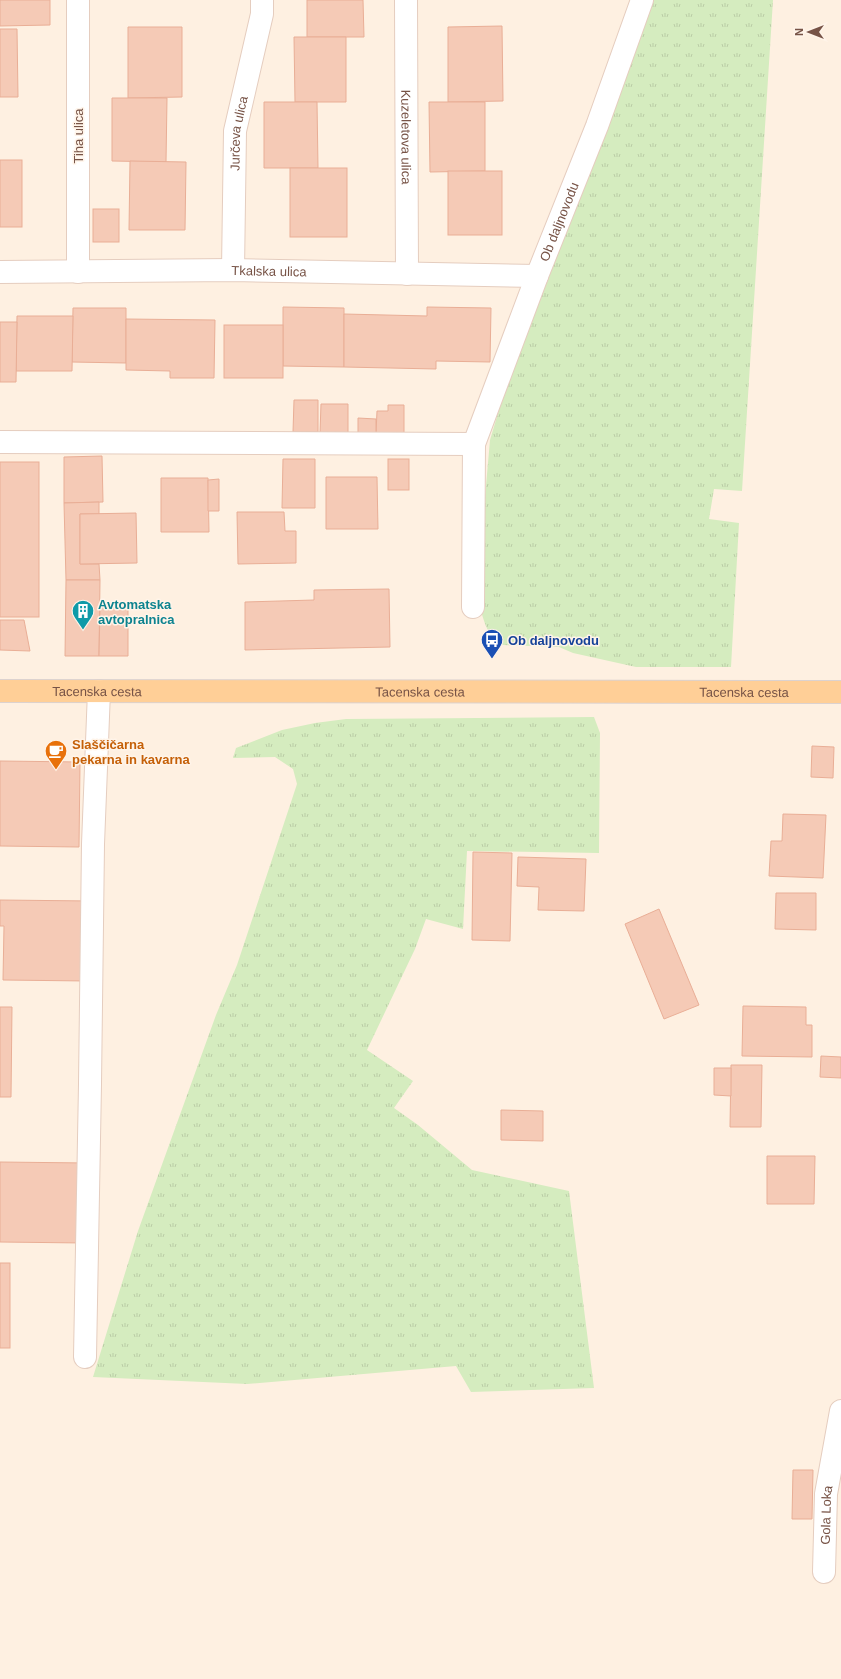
<svg xmlns="http://www.w3.org/2000/svg" width="841" height="1679" font-family="Helvetica,sans-serif">
<style>
.grass{fill:url(#grass-tufts)}
.building{fill:#f5cab6;stroke:#e9ae96}
.lines{fill:none;stroke-linecap:round;stroke-linejoin:round}
.minor-casing{stroke:#e5cdbf;stroke-width:24}
.major-casing{stroke:#dcd2cf;stroke-width:24}
.minor{stroke:#fff;stroke-width:22}
.major{stroke:#ffcf97;stroke-width:22}
.labels{text-anchor:middle;dominant-baseline:central;stroke-width:3;stroke-linejoin:round;paint-order:stroke}
.street-label{font-size:13px;fill:#775346;stroke:#fff4e9}
.culture-label{font-size:13px;font-weight:bold;fill:#0d838f;stroke:#fff4e9;text-anchor:start}
.transit-label{font-size:13px;font-weight:bold;fill:#164399;stroke:#fff4e9;text-anchor:start}
.food-label{font-size:13px;font-weight:bold;fill:#c56008;stroke:#fff4e9;text-anchor:start}
</style>
<defs>
<pattern id="grass-tufts" width="24" height="20" patternUnits="userSpaceOnUse"><rect width="24" height="20" fill="#d5ecbf"/><path d="M3 7l-1-3M5 7V3M7 7l1-3M15 17l-1-3M17 17v-4M19 17l1-3" fill="none" stroke="#bacca6"/></pattern>
</defs>
<rect width="100%" height="100%" fill="#fef0e1"/>
<g class="grass">
<path d="M651 0H773L742 491 714 489 709 519 739 523 731 667H636L573 653 559 647 503 645C488 638 484 622 480 607L485 497 490 440 507 383 524 342 601 140Z"/>
<polygon points="594,717 600,733 599,853 467,851 463,929 426,919 415,949 367,1050 413,1081 394,1108 418,1125 472,1170 569,1191 594,1388 471,1392 456,1366 247,1384 93,1377 138,1231 216,1015 237,965 297,784 293,769 275,757 233,758 236,748 282,730 315,723 346,719"/>
</g>
<g class="building">
<polygon points="0,0 50,0 50,25 0,26"/>
<polygon points="307,0 363,0 364,37 307,37"/>
<polygon points="502,26 503,101 448,102 448,27"/>
<polygon points="128,27 182,27 182,97 128,98"/>
<polygon points="0,29 17,29 18,97 0,97"/>
<polygon points="294,37 346,37 346,102 295,102"/>
<polygon points="112,98 167,98 166,162 112,161"/>
<polygon points="264,102 317,102 318,168 264,168"/>
<polygon points="429,102 485,102 485,171 430,172"/>
<rect x="0" y="160" width="22" height="67"/>
<polygon points="130,161 186,162 185,230 129,230"/>
<rect x="290" y="168" width="57" height="69"/>
<rect x="448" y="171" width="54" height="64"/>
<rect x="93" y="209" width="26" height="33"/>
<polygon points="283,307 344,308 344,367 283,366"/>
<polygon points="427,307 491,308 490,362 436,361 436,369 344,367 344,314 427,316"/>
<polygon points="73,308 126,308 126,363 72,362"/>
<polygon points="17,316 73,316 72,371 16,371"/>
<polygon points="126,319 215,320 214,378 170,378 170,371 126,370"/>
<polygon points="0,322 17,322 16,382 0,382"/>
<rect x="224" y="325" width="59" height="53"/>
<polygon points="294,400 318,400 318,432 293,432"/>
<polygon points="321,404 348,404 348,433 320,433"/>
<polygon points="388,405 404,405 404,433 376,433 377,411 388,411"/>
<polygon points="358,418 376,419 376,435 358,434"/>
<polygon points="102,456 103,502 64,503 64,457"/>
<polygon points="283,459 315,459 315,508 282,508"/>
<rect x="388" y="459" width="21" height="31"/>
<rect x="0" y="462" width="39" height="155"/>
<polygon points="326,477 377,477 378,529 326,529"/>
<polygon points="161,478 208,478 209,532 161,532"/>
<polygon points="219,479 219,511 208,511 208,480"/>
<polygon points="99,502 99,514 80,514 80,564 99,564 100,580 66,580 64,503"/>
<polygon points="237,512 284,512 285,531 296,531 296,563 238,564"/>
<polygon points="136,513 137,563 80,564 80,514"/>
<polygon points="66,580 100,580 99,656 65,656"/>
<polygon points="389,589 390,647 245,650 245,602 314,600 314,590"/>
<polygon points="100,607 128,607 128,656 99,656"/>
<polygon points="0,620 24,620 30,651 0,650"/>
<polygon points="812,746 834,747 833,778 811,777"/>
<polygon points="0,761 80,762 79,847 0,846"/>
<polygon points="783,814 826,815 823,878 769,876 771,841 782,841"/>
<polygon points="473,852 512,853 510,941 472,940"/>
<polygon points="518,857 586,859 584,911 538,910 539,887 517,886"/>
<polygon points="776,893 816,893 816,930 775,929"/>
<polygon points="0,900 91,901 87,981 3,980 4,926 0,926"/>
<polygon points="659,909 699,1005 664,1019 625,924"/>
<polygon points="743,1006 806,1007 806,1025 812,1025 812,1057 742,1056"/>
<polygon points="0,1007 12,1007 11,1097 0,1097"/>
<polygon points="821,1056 841,1057 841,1078 820,1077"/>
<polygon points="731,1065 762,1065 761,1127 730,1127"/>
<polygon points="714,1068 731,1068 731,1096 714,1095"/>
<polygon points="501,1110 543,1111 543,1141 501,1140"/>
<polygon points="767,1156 815,1156 814,1204 767,1204"/>
<polygon points="0,1162 87,1163 84,1243 0,1242"/>
<rect x="0" y="1263" width="10" height="85"/>
<polygon points="793,1470 813,1470 812,1519 792,1519"/>
</g>
<g class="lines">
<g class="minor-casing">
<g id="minor">
<path id="s1" d="M406 0 407 274"/>
<path id="s2" d="M233 270 235 131 262 14V0"/>
<path id="s3" d="M0 272 233 270 537 276"/>
<polyline points="78,272 78,0"/>
<polyline points="0,442 474,444"/>
<path id="s4" d="M473 607 474 444 537 276 597 126 642 0"/>
<polyline points="85,1357 90,1084 93,844 99,691"/>
<path id="s5" d="M824 1572 826 1494 841 1411"/>
</g>
</g>
<g class="major-casing">
<g id="major">
<path id="s6" d="M0 691 841 692"/>
</g>
</g>
<use href="#minor" class="minor"/>
<use href="#major" class="major"/>
</g>
<defs>
<g id="building-pin" transform="scale(1.15)"><path d="M0 17L-7.5 6A9.5 9.5 0 1 1 7.5 6Z" fill="#0f9aa8" stroke="#fff4e9"/><path d="M-4-6H4V6H1V3H-1V6H-4ZM-2.5-4.3h1.7v1.8h-1.7ZM.8-4.3h1.7v1.8H.8ZM-2.5-1h1.7V.8h-1.7ZM.8-1h1.7V.8H.8Z" fill="#fff"/></g>
<g id="bus-pin" transform="scale(1.15)"><path d="M0 17L-7.5 6A9.5 9.5 0 1 1 7.5 6Z" fill="#1a4fb4" stroke="#fff4e9"/><path d="M-5-6H5V4H4V6H2V4H-2V6H-4V4H-5ZM-3.5-4V0h7V-4ZM-3.5 1.2v1.5H-2V1.2ZM2 1.2v1.5H3.5V1.2Z" fill="#fff"/></g>
<g id="cafe-pin" transform="scale(1.15)"><path d="M0 17L-7.5 6A9.5 9.5 0 1 1 7.5 6Z" fill="#e8710a" stroke="#fff4e9"/><path d="M-5.5-4.5H6V0H3Q3 3.5 0 3.5H-2.5Q-5.5 3.5-5.5 0ZM3-3.2v2h1.7v-2ZM-6 4.5H4V6H-6Z" fill="#fff"/></g>
</defs>
<g fill-rule="evenodd">
<use href="#building-pin" x="83" y="611"/>
<use href="#bus-pin" x="492" y="640"/>
<use href="#cafe-pin" x="56" y="751"/>
</g>
<g class="labels">
<g class="street-label">
<text stroke="none"><textPath href="#s2" startOffset="137">Jurčeva ulica</textPath></text>
<text transform="translate(78 136) rotate(-90)">Tiha ulica</text>
<text stroke="none"><textPath href="#s1" startOffset="137">Kuzeletova ulica</textPath></text>
<text stroke="none"><textPath href="#s4" startOffset="401">Ob daljnovodu</textPath></text>
<text stroke="none"><textPath href="#s3" startOffset="269">Tkalska ulica</textPath></text>
<text stroke="none"><textPath href="#s6" startOffset="97">Tacenska cesta</textPath></text>
<text stroke="none"><textPath href="#s6" startOffset="420">Tacenska cesta</textPath></text>
<text stroke="none"><textPath href="#s6" startOffset="744">Tacenska cesta</textPath></text>
<text stroke="none"><textPath href="#s5" startOffset="57">Gola Loka</textPath></text>
</g>
<g class="culture-label">
<text x="98" y="604">Avtomatska<tspan x="98" dy="15">avtopralnica</tspan></text>
</g>
<g class="transit-label">
<text x="508" y="640">Ob daljnovodu</text>
</g>
<g class="food-label">
<text x="72" y="744">Slaščičarna<tspan x="72" dy="15">pekarna in kavarna</tspan></text>
</g>
</g>
<g transform="translate(809 32) rotate(270)" stroke="#fff4e9" stroke-width="3" paint-order="stroke">
<path d="M0-3L7 15L0 10L-7 15Z" fill="#775346"/>
<text y="-6" font-size="11" font-weight="bold" text-anchor="middle" fill="#775346">N</text>
</g>
</svg>
